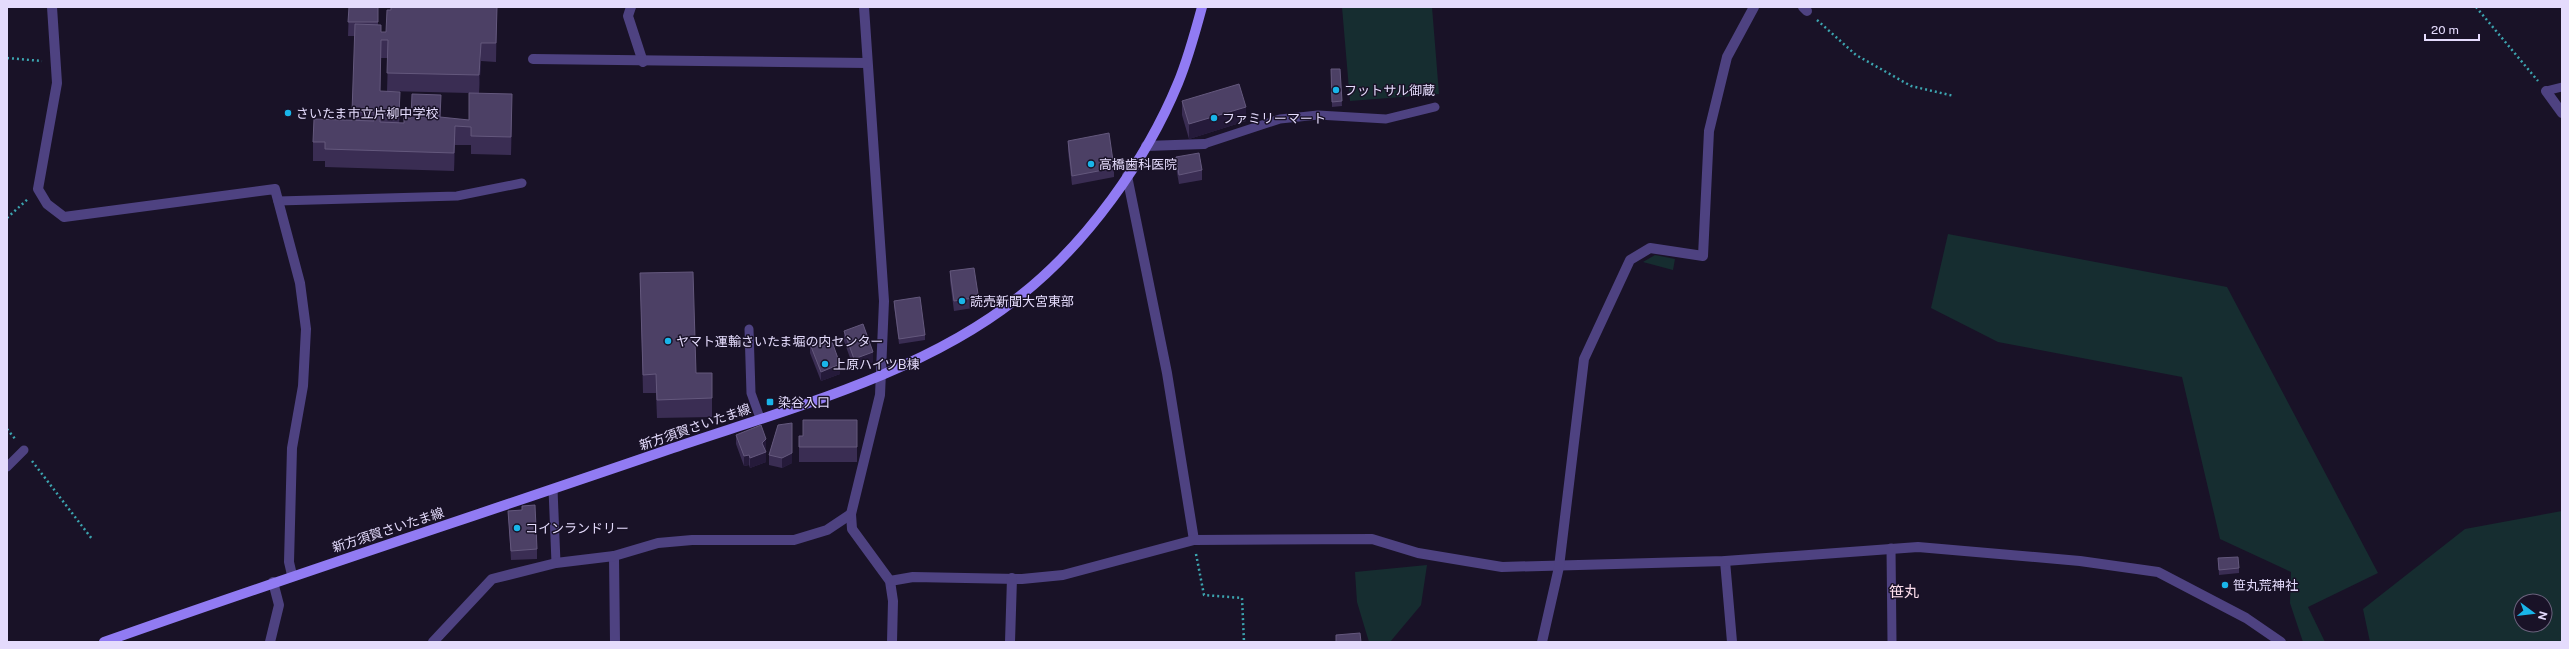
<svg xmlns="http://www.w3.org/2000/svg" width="2569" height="649" font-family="'Public Sans','Noto Sans JP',sans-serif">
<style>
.green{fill:#162d30;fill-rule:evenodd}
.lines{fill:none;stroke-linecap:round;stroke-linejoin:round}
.path{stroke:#3ca4af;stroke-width:2.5;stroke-dasharray:2 3;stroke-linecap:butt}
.lane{stroke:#4e4281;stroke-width:9}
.street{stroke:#4e4281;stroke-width:10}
.secondary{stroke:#917bf3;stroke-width:10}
.wall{fill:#3a2d53;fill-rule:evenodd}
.shaded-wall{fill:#251a3a}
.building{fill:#4c4065;stroke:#64587d}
.poi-dot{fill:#19b5e9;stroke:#191227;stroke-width:1.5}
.labels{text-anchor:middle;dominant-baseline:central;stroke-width:3;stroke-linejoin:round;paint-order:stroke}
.poi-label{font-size:13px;fill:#e4dbfc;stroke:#191227;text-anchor:start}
.street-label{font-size:13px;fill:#e4dbfc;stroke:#191227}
.quarter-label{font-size:15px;fill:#fcddec;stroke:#191227}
</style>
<rect width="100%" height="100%" fill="#191227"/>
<g class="green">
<polygon points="1342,7 1432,7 1439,94 1350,101"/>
<polygon points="1948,234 2227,287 2378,573 2308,607 2325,642 2303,642 2290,603 2291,572 2220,539 2182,377 1998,342 1931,308"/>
<polygon points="1655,255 1675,259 1673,270 1643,262"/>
<path d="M2562 511V642H2370L2363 609 2465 529ZM2521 601H2545V625H2521Z"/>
<polygon points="1427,565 1421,605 1390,642 1369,642 1357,602 1355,572"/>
</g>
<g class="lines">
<g class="path">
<polyline points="2476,7 2538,81"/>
<polyline points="1817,20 1856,55 1911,86 1954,96"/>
<polyline points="7,58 42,61"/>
<polyline points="7,218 29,198"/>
<polyline points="7,429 16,440"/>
<polyline points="32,461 92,539"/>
<polyline points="1196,554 1204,595 1242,598 1244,642"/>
</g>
<g class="lane">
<polyline points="2546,91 2562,87"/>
<polyline points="1204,144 1280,119 1318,115 1386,119 1435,107"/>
<polyline points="278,201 457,196 522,183"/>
<polyline points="749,329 751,393 760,418"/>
<polyline points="7,467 24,450"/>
<polyline points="553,489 556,563"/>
<polyline points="1891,548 1892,642"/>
</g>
<g class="street">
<polyline points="52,7 57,83 38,189 47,204 64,217 275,189 300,283 306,329 303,386 292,448 289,562 292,575"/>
<polyline points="631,7 628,16 643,62"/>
<polyline points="864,7 884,301 880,395 851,514 852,529 890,581 893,601 892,642"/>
<polyline points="1803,7 1807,11"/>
<polyline points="533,59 867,63"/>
<polyline points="2546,91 2562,113"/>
<polyline points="1146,146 1204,144"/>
<polyline points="1127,176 1167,373 1194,540"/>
<polyline points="614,556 615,642"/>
<polyline points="1725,561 1732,642"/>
<polyline points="890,581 913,577 1022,579 1063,575 1194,540 1372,539 1418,553 1502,567 1725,561 1918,547 2080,561 2158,572 2246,618 2281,642"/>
<polyline points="270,642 279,605 273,582"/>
<polyline points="433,642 492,579 556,563 614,556 658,543 692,540 794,540 827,530 851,514"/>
<polyline points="1010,642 1012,578"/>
<polyline points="1542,642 1559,567 1584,359 1630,260 1650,248 1703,256 1709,131 1727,57 1754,7"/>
</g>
<path class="secondary" d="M104 642C293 575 484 513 673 448 788 409 925 373 1020 296 1086 244 1146 161 1178 83 1188 59 1195 33 1202 7"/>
</g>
<g class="wall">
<path d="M349 7H378V25L381 32H386L391 7H497L496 62 481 61 479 93 512 113 511 155 471 154V145H455L454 171 325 167V161H313V142L352 120 355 36H348ZM381 58H388L387 91 469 93V120L399 123 400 110 380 91Z"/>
<polygon points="1331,69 1340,69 1342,106 1332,107"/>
<polygon points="1182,101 1246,121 1189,139 1182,115"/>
<polygon points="1068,141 1114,168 1114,177 1072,185 1068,151"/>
<polygon points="1176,157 1202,170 1202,180 1179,184 1176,167"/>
<polygon points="950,271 978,294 978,304 973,305 973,308 954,311 950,281"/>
<polygon points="640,273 696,373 712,398 712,417 657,418 656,393 643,393"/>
<polygon points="894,301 925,335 925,340 899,344 894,306"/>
<polygon points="844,331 873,362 854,369 844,341"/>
<polygon points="810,344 840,374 821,381 810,353"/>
<polygon points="857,420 857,462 799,462 799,436 803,436"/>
<polygon points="778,425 792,463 782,468 769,465 769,455"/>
<polygon points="736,435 766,449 765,450 766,462 750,468 749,465 744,466 736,444"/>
<polygon points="522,510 537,549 537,559 511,560 508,511"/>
<polygon points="2218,558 2239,568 2239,573 2219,575"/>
</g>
<g class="shaded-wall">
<polygon points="381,40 381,58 380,109 380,91"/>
<polygon points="481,43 481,61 479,93 479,75"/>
<polygon points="400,92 400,110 399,132 399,114"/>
<polygon points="512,94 512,113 511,155 511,137"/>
<polygon points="1246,107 1246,121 1189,139 1189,124"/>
<polygon points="455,126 455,145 454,171 454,153"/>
<polygon points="873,352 873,362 854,369 854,359"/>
<polygon points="840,364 840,374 821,381 821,372"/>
<polygon points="766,439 766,449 762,453 762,443"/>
<polygon points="766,452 766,462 750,468 750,458"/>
<polygon points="792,453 792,463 782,468 782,458"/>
<polygon points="749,455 749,465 744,466 744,456"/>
</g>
<g class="building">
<polygon points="349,7 378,7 378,22 348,22"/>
<polygon points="391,7 497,7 496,43 481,43 479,75 387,73 388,40 381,40 380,91 400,92 399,114 380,113 380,122 404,123 404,118 411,118 412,94 441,95 440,117 469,120 469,93 512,94 511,137 471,136 471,127 455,126 454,153 325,149 325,142 313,142 314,119 374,121 374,112 352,112 355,24 381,25 381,32 386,32 387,10 391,10"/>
<polygon points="1331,69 1340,69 1342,101 1332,102"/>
<polygon points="1239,84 1246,107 1189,124 1182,101"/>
<polygon points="1109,133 1114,168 1072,176 1068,141"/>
<polygon points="1199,153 1202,170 1179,175 1176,157"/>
<polygon points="974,268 978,294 973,295 973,298 954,301 950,271"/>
<polygon points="693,272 696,373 712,373 712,398 657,400 656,374 643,375 640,273"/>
<polygon points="920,297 925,335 899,339 894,301"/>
<polygon points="863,324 873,352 854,359 844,331"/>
<polygon points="830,336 840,364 821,372 810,344"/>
<polygon points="803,420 857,420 857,447 799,447 799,436 803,436"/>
<polygon points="792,423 792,453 782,458 769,455 778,425"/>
<polygon points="761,425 766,439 762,443 766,452 750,458 749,455 744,456 736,435"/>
<polygon points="535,505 537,549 511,551 508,511 522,510 522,506"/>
<polygon points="2238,557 2239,568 2219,570 2218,558"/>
<polygon points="1360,633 1361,642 1336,642 1336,635"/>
</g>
<g class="poi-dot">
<circle cx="1336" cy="90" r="4"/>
<circle cx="288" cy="113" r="4"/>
<circle cx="1214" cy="118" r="4"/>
<circle cx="1091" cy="164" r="4"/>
<circle cx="962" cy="301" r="4"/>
<circle cx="668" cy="341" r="4"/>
<circle cx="825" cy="364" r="4"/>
<rect x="766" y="398" width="8" height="8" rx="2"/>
<circle cx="517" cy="528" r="4"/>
<circle cx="2225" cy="585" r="4"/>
</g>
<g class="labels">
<g class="poi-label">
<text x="1344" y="90">フットサル御蔵</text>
<text x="296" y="113">さいたま市立片柳中学校</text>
<text x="1222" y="118">ファミリーマート</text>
<text x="1099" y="164">高橋歯科医院</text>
<text x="970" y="301">読売新聞大宮東部</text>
<text x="676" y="341">ヤマト運輸さいたま堀の内センター</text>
<text x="833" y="364">上原ハイツB棟</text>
<text x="778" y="402">染谷入口</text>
<text x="525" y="528">コインランドリー</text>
<text x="2233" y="585">笹丸荒神社</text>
</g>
<g class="street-label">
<text transform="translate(695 427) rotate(-19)">新方須賀さいたま線</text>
<text transform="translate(388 530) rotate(-18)">新方須賀さいたま線</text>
</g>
<g class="quarter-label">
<text x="1904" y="591">笹丸</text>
</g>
</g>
<rect width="2569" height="649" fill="none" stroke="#e4dbfc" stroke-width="16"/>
<g transform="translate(2533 613) rotate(105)"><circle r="19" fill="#191227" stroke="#6a627c"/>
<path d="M0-3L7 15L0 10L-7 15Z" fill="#19b5e9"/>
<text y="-6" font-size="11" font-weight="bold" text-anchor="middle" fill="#e4dbfc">N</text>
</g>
<path d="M2425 34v6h54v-6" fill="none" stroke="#e4dbfc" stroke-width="2"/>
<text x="2431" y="34" font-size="12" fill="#e4dbfc" stroke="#191227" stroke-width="3" paint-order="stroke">20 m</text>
</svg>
